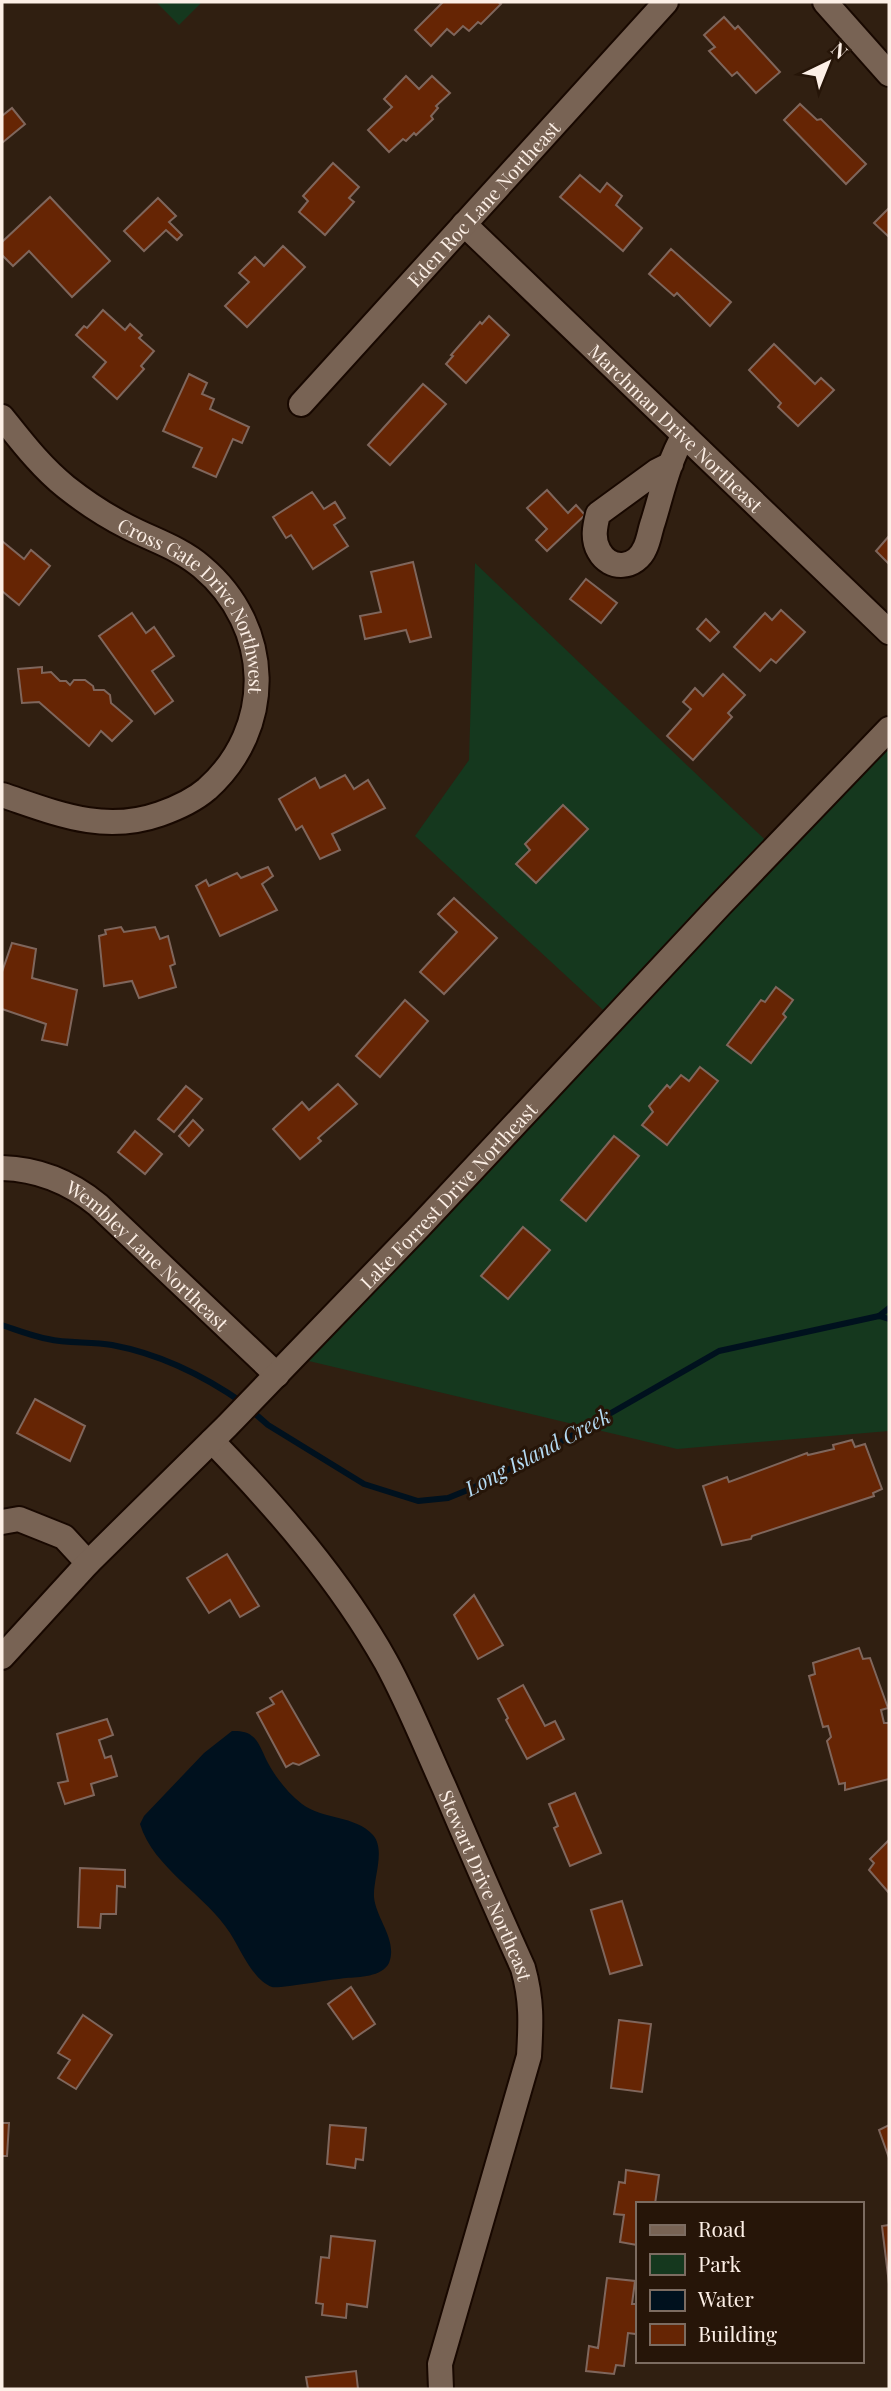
<svg xmlns="http://www.w3.org/2000/svg" width="891" height="2391" font-family="'Playfair Display',serif">
<style>
.green{fill:#15381e}
.water{fill:#00111e}
.lines{fill:none;stroke-linecap:round;stroke-linejoin:round}
.stream{stroke:#00111e;stroke-width:6}
.building{fill:#662504;stroke:#7f665c;stroke-width:2}
.minor-casing{stroke:#180800;stroke-width:28}
.minor{stroke:#786354;stroke-width:24}
.labels{text-anchor:middle;dominant-baseline:central;stroke-width:6;stroke-linejoin:round;paint-order:stroke}
.street-label{font-size:19px;fill:#fcefe6;stroke:#261508}
.water-label{font-size:21px;font-style:italic;fill:#b4daf3;stroke:#261508}
</style>
<rect width="100%" height="100%" fill="#301f11"/>
<g class="green">
<polygon points="156,2 202,2 179,25"/>
<polygon points="475,563 778,852 889,737 889,1431 677,1449 292,1357 615,1021 415,836 469,760"/>
</g>
<path class="water" d="M232 1731C239 1731 246 1731 252 1736 260 1742 263 1754 268 1763 276 1778 288 1793 302 1804 323 1820 355 1815 373 1835 386 1850 373 1879 374 1897 376 1919 398 1940 389 1963 382 1977 359 1977 346 1978 334 1979 278 1989 272 1987 252 1979 241 1950 230 1933 207 1896 153 1868 140 1824L144 1816 204 1753Z"/>
<g class="lines">
<g class="stream">
<polyline points="879,1316 889,1308"/>
<path d="M2 1325C17 1330 32 1336 48 1339 68 1344 91 1341 112 1345 160 1354 203 1375 243 1403"/>
<polyline points="251,1410 268,1425 364,1484 418,1501 448,1498 475,1487 557,1444 719,1351 879,1316 889,1319"/>
</g>
</g>
<g class="building">
<polygon points="443,2 498,2 501,4 481,24 478,22 469,31 463,26 454,35 447,29 431,46 415,30"/>
<polygon points="724,17 735,29 738,26 780,72 756,93 737,72 732,76 709,51 715,47 704,35"/>
<polygon points="406,76 419,89 432,76 450,93 436,106 438,108 431,116 433,119 416,135 414,133 406,141 403,139 389,152 368,130 392,107 384,99"/>
<polygon points="800,104 817,120 821,119 866,164 846,184 784,120"/>
<polygon points="12,108 25,124 2,143 2,116"/>
<polygon points="333,163 359,187 349,198 354,202 325,235 299,212 308,201 303,196"/>
<polygon points="580,175 600,192 607,183 622,196 616,205 642,228 623,251 560,197"/>
<polygon points="50,197 110,261 72,297 29,251 13,266 2,255 2,242"/>
<polygon points="158,198 176,216 169,222 182,235 177,240 166,230 144,251 124,231"/>
<polygon points="889,208 889,237 874,223"/>
<polygon points="283,246 305,267 247,327 225,306 249,282 239,273 255,257 264,266"/>
<polygon points="671,249 731,302 710,326 677,293 674,296 649,274"/>
<polygon points="103,310 125,330 130,324 142,335 139,338 154,351 141,366 144,369 117,399 93,377 106,362 76,335 84,326 87,328"/>
<polygon points="489,316 509,335 466,383 446,364 453,356 451,355 480,322 482,324"/>
<polygon points="774,344 815,384 821,378 834,390 798,426 778,407 781,403 749,370"/>
<polygon points="189,374 207,383 202,394 214,399 210,409 249,427 242,443 233,439 216,477 193,467 202,448 163,431"/>
<polygon points="423,384 446,404 390,465 368,445"/>
<polygon points="547,490 568,513 576,505 585,515 547,551 536,540 547,529 527,508"/>
<polygon points="312,492 324,509 335,502 345,518 334,525 348,546 313,569 291,535 286,538 273,517"/>
<polygon points="889,536 889,564 876,551"/>
<polygon points="2,541 24,559 31,550 50,566 19,605 2,591"/>
<polygon points="413,562 431,637 410,642 406,630 365,639 360,616 381,612 371,572"/>
<polygon points="586,579 617,603 601,623 570,599"/>
<polygon points="781,610 805,632 776,663 771,659 760,671 734,647 765,613 772,620"/>
<polygon points="132,613 146,633 154,627 174,656 152,671 173,701 155,714 99,636"/>
<polygon points="706,619 719,632 710,641 697,629"/>
<polygon points="42,667 42,673 51,672 60,681 66,681 70,685 74,680 85,680 93,686 94,690 104,690 110,695 111,703 132,721 112,741 101,731 89,746 39,702 22,703 18,669"/>
<polygon points="723,674 745,695 728,713 732,717 693,760 667,736 691,709 683,702 695,688 703,696"/>
<polygon points="345,775 354,789 368,780 385,808 332,834 340,850 320,859 302,826 296,830 279,799 315,778 320,788"/>
<polygon points="563,805 588,829 536,883 516,864 530,850 525,844"/>
<polygon points="268,867 273,876 262,884 277,910 220,936 196,886 206,880 209,886 237,873 241,878"/>
<polygon points="454,898 497,938 444,994 420,972 457,932 438,914"/>
<polygon points="121,927 124,932 155,927 160,939 168,936 175,964 170,966 176,987 139,998 132,981 104,986 99,936 106,934 105,930"/>
<polygon points="12,943 36,949 32,978 77,990 67,1045 42,1040 46,1024 2,1009 2,972"/>
<polygon points="776,987 793,1000 783,1014 786,1017 751,1063 727,1045 761,1000 765,1002"/>
<polygon points="405,1000 428,1021 380,1077 356,1056"/>
<polygon points="700,1067 718,1081 667,1145 642,1125 653,1112 649,1106 667,1085 670,1088 681,1075 689,1081"/>
<polygon points="338,1084 357,1104 318,1138 321,1141 300,1159 273,1129 302,1102 309,1110"/>
<polygon points="186,1086 202,1099 174,1132 158,1119"/>
<polygon points="193,1120 203,1130 189,1146 179,1136"/>
<polygon points="135,1131 162,1154 145,1174 118,1152"/>
<polygon points="614,1136 639,1156 586,1221 561,1200"/>
<polygon points="523,1227 550,1250 508,1299 481,1276"/>
<polygon points="35,1399 85,1426 70,1461 17,1433"/>
<polygon points="852,1440 855,1447 865,1444 882,1489 873,1493 874,1496 752,1536 751,1539 722,1545 703,1486 727,1477 729,1482 807,1453 808,1455 834,1449 833,1445"/>
<polygon points="227,1554 259,1606 240,1617 230,1600 209,1613 187,1578"/>
<polygon points="474,1595 503,1645 478,1659 454,1615"/>
<polygon points="859,1648 863,1659 870,1658 888,1708 881,1710 884,1723 889,1723 889,1779 845,1790 845,1783 839,1784 827,1741 831,1737 828,1726 823,1727 809,1676 815,1674 813,1663"/>
<polygon points="523,1685 545,1726 555,1721 564,1739 527,1759 506,1720 508,1718 498,1699"/>
<polygon points="282,1691 319,1755 299,1765 293,1763 286,1767 257,1713 274,1704 270,1698"/>
<polygon points="107,1719 113,1735 99,1740 105,1758 111,1756 117,1776 91,1784 94,1795 65,1804 58,1783 68,1781 57,1734"/>
<polygon points="575,1793 601,1853 570,1866 554,1828 558,1826 549,1804"/>
<polygon points="889,1840 889,1893 869,1870 874,1863 870,1859"/>
<polygon points="80,1868 125,1870 125,1887 117,1886 116,1914 101,1914 100,1928 78,1927"/>
<polygon points="622,1901 642,1965 610,1974 591,1910"/>
<polygon points="351,1987 375,2024 353,2039 328,2004"/>
<polygon points="83,2015 112,2035 76,2089 58,2078 70,2060 58,2053"/>
<polygon points="619,2020 651,2024 642,2092 611,2088"/>
<polygon points="2,2123 9,2123 7,2156 2,2156"/>
<polygon points="330,2125 366,2128 363,2160 356,2159 355,2168 327,2164"/>
<polygon points="889,2125 889,2158 879,2130"/>
<polygon points="626,2170 659,2175 655,2204 637,2204 637,2245 620,2242 624,2215 614,2214 619,2182 625,2183"/>
<polygon points="889,2225 889,2284 882,2226"/>
<polygon points="331,2236 375,2241 367,2307 347,2304 346,2318 322,2315 323,2304 316,2303 321,2257 329,2258"/>
<polygon points="607,2278 635,2281 632,2304 637,2304 636,2334 628,2333 624,2366 616,2365 614,2374 586,2371 589,2346 598,2348"/>
<polygon points="356,2371 358,2389 308,2389 306,2377"/>
</g>
<g class="lines">
<g class="minor-casing">
<g id="minor">
<polyline points="825,2 889,74"/>
<path id="s1" d="M464 224 889 632"/>
<path id="s2" d="M301 404 666 2"/>
<path id="s3" d="M2 417C22 442 41 467 66 487 85 502 106 516 128 527 153 540 180 548 202 567 273 627 275 728 207 789 193 801 177 808 160 814 103 834 56 813 2 795"/>
<path d="M671 464 657 471 598 514C595 526 592 539 599 551 610 571 636 569 645 548 649 540 650 530 653 522 662 493 668 462 684 435"/>
<path id="s4" d="M2 1168C39 1169 70 1182 98 1205L277 1375"/>
<path id="s5" d="M212 1441C277 1508 340 1580 386 1662 408 1702 425 1745 444 1787 470 1848 496 1908 523 1968 532 2000 531 2023 529 2056L440 2364 441 2389"/>
<polyline points="2,1522 19,1519 64,1537 88,1563"/>
<path id="s6" d="M2 1657 88 1563 227 1426 419 1227 720 905 889 729"/>
</g>
</g>
<use href="#minor" class="minor"/>
</g>
<g class="labels">
<g class="street-label">
<text stroke="none"><textPath href="#s2" startOffset="271">Eden Roc Lane Northeast</textPath></text>
<text stroke="none"><textPath href="#s1" startOffset="294">Marchman Drive Northeast</textPath></text>
<text stroke="none"><textPath href="#s3" startOffset="278">Cross Gate Drive Northwest</textPath></text>
<text stroke="none"><textPath href="#s6" startOffset="642">Lake Forrest Drive Northeast</textPath></text>
<text stroke="none"><textPath href="#s4" startOffset="175">Wembley Lane Northeast</textPath></text>
<text stroke="none"><textPath href="#s5" startOffset="527">Stewart Drive Northeast</textPath></text>
</g>
<g class="water-label">
<text transform="translate(537 1451) rotate(-28)">Long Island Creek</text>
</g>
</g>
<rect width="891" height="2391" fill="none" stroke="#fcefe6" stroke-width="7"/>
<rect x="636" y="2202" width="228" height="161" fill="#261508" stroke="#7c6c61" stroke-width="2"/>
<rect x="650" y="2225" width="35" height="10" fill="#786354" stroke="#7c6c61" stroke-width="2"/>
<text x="698" y="2237" font-size="21" fill="#fcefe6">Road</text>
<rect x="650" y="2254" width="35" height="21" fill="#15381e" stroke="#7c6c61" stroke-width="2"/>
<text x="698" y="2272" font-size="21" fill="#fcefe6">Park</text>
<rect x="650" y="2290" width="35" height="21" fill="#00111e" stroke="#7c6c61" stroke-width="2"/>
<text x="698" y="2307" font-size="21" fill="#fcefe6">Water</text>
<rect x="650" y="2324" width="35" height="21" fill="#662504" stroke="#7c6c61" stroke-width="2"/>
<text x="698" y="2342" font-size="21" fill="#fcefe6">Building</text>
<g transform="translate(828 63) rotate(43)" stroke="#261508" stroke-width="5" paint-order="stroke">
<path d="M0-5L12 26L0 18L-12 26Z" fill="#fcefe6"/>
<text y="-10" font-size="19" font-weight="bold" text-anchor="middle" fill="#fcefe6">N</text>
</g>
</svg>
